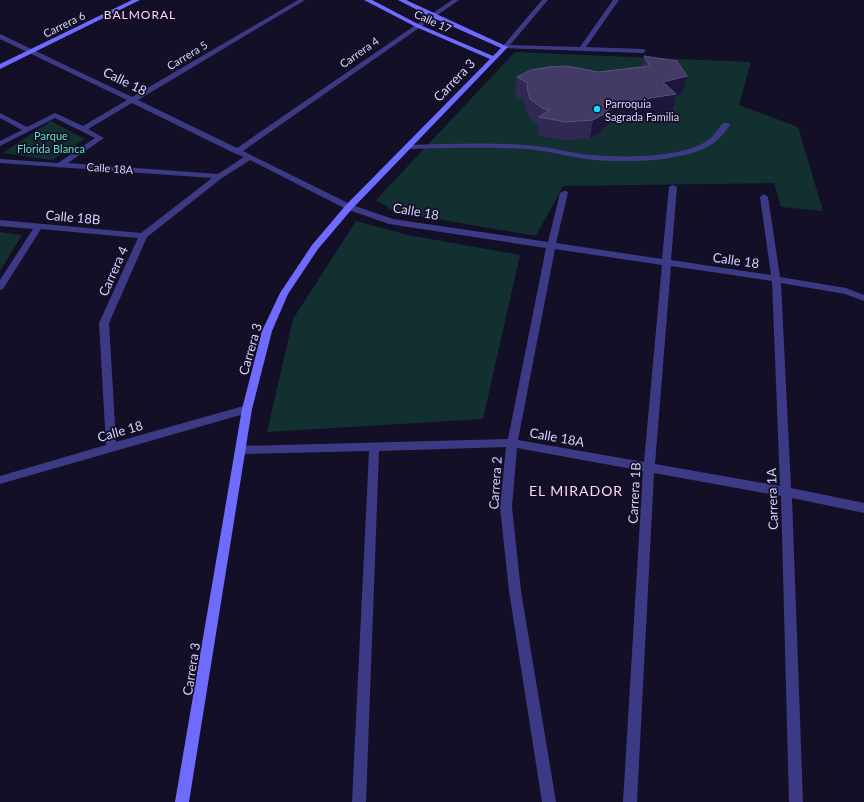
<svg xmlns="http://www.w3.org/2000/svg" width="864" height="802" font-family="Lato,sans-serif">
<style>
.green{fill:#12302f}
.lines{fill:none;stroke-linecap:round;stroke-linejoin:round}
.lane{fill:#3d3a85;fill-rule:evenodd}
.street{fill:#3d3a85;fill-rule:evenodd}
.secondary{fill:#6f6bff;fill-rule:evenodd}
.wall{fill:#312854}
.shaded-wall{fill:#1d163a}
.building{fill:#433a66;stroke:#5a527e}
.poi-dot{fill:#00e5ff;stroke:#130f26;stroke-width:1.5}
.labels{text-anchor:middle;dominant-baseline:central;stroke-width:3.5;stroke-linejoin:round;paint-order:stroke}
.far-street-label{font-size:11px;fill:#d9d4ff;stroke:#130f26}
.far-poi-label{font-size:11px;fill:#d9d4ff;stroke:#130f26;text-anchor:start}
.far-park-label{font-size:11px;fill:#5fe0c0;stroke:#130f26}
.far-neighbourhood-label{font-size:12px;letter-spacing:1px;fill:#ffd6f0;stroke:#130f26}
.street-label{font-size:13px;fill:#d9d4ff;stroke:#130f26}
.neighbourhood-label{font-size:14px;letter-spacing:1px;fill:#ffd6f0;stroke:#130f26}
</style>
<rect width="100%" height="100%" fill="#130f26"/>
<g class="green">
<polygon points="515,52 751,62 739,105 798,127 823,211 781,207 774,183 563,186 536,236 395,212 376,200"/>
<polygon points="51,121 85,139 52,160 3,153"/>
<polygon points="356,221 408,235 520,255 483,419 267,432 293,319"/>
<polygon points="0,232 22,235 0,271"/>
</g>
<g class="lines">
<path class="lane" d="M723 123H729L730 125C725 132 719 140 711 145 681 163 614 164 580 158 561 155 544 150 526 149 486 147 446 148 407 149L403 147 407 145C446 144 486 142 525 145 545 146 563 151 582 154 614 158 680 159 707 141 713 137 718 129 723 123Z"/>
<g class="street">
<path d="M298 0H305L138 100 237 148 452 0H459L243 151 352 205 393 219 548 242 560 193 564 191H567L568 193 556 243 662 259 669 187 673 185 677 187 671 260 771 275 760 197 764 194 768 197 780 277 846 288 864 295V301L845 294 781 283 791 488 864 503V513L792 498 803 802H789L781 496 654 473 637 802H623L643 471 517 448 512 507 521 591 556 802H542L509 591 500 507 506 447 379 451 366 802H352L369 451 241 454 237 453 236 450 237 447 241 446 508 439 546 248 389 224 346 209 250 160 222 178 147 237 109 323 116 442 247 405 251 406 252 409 251 412 0 484V476L106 445 99 323 138 238 41 229 3 289 0 290V280L33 229 0 226V220L141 233 212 178 0 163V159L58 163 95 138 55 118 0 146V141L22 130 0 118V113L27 127 55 113 83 126 127 100 0 39V34L132 97ZM132 103 234 153 244 157 218 174 68 163 104 138 88 129ZM555 249 662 265 644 462 518 440ZM671 266 772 281 780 486 655 464Z"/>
<polygon points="542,0 548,0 510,45 580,47 613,0 619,0 586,47 643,49 646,51 643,53 503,48 503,46"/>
</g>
<g class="secondary">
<polygon points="132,0 140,0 0,69 0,64"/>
<polygon points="364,0 372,0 420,25 493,56 501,48 431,17 398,0 406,0 508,47 352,209 318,249 288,294 272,331 252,409 189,802 175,802 242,409 262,331 280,293 312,245 346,205 490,59 416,27"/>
</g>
</g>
<polygon class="wall" points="644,56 682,94 676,96 672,112 610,122 601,132 590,139 564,140 537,135 538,125 529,117 525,106 525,101 515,96 517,77 598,72 642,67"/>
<polygon class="shaded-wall" points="687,76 682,94 676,96 672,112 610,122 601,132 590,139 593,120 613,104 663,82"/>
<polygon class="building" points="644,56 677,61 687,76 663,82 676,94 613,104 604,114 593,120 566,122 539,117 549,110 542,108 530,99 527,88 528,83 517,77 531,70 549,67 567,66 598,72 650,66"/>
<circle class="poi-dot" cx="597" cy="109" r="4"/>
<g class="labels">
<g class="far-street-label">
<text transform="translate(433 21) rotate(24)">Calle 17</text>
<text transform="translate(64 24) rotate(-26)">Carrera 6</text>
<text transform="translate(359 52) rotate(-35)">Carrera 4</text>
<text transform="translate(187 55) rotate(-31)">Carrera 5</text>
<text transform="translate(110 168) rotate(4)">Calle 18A</text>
</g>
<g class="far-poi-label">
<text x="605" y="103">Parroquia<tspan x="605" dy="13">Sagrada Familia</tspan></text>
</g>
<g class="far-park-label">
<text x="51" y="135">Parque<tspan x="51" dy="13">Florida Blanca</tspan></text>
</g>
<g class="far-neighbourhood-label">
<text x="140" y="14">BALMORAL</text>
</g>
<g class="street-label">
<text transform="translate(454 80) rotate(-46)">Carrera 3</text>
<text transform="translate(125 81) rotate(26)">Calle 18</text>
<text transform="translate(416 211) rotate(10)">Calle 18</text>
<text transform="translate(73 217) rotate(5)">Calle 18B</text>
<text transform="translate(736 260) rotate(8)">Calle 18</text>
<text transform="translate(113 271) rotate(-66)">Carrera 4</text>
<text transform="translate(250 349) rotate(-74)">Carrera 3</text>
<text transform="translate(120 431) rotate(-16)">Calle 18</text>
<text transform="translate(557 437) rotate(10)">Calle 18A</text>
<text transform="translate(495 483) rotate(-86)">Carrera 2</text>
<text transform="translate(634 493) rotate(-87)">Carrera 1B</text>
<text transform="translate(772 499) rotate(-92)">Carrera 1A</text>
<text transform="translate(191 669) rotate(-81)">Carrera 3</text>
</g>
<g class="neighbourhood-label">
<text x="576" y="490">EL MIRADOR</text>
</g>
</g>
</svg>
